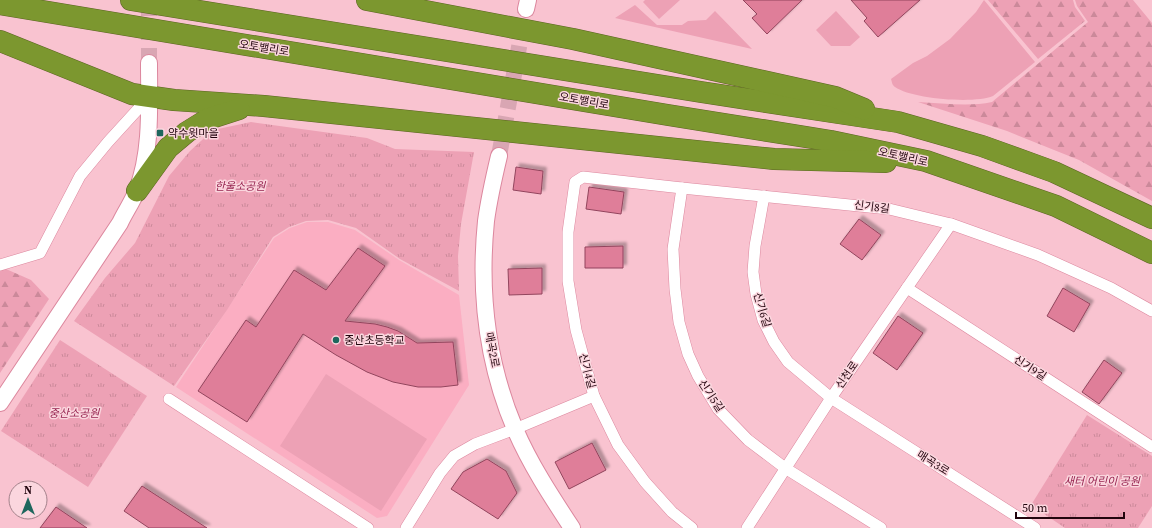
<svg xmlns="http://www.w3.org/2000/svg" width="1152" height="528" font-family="'Source Serif 4','Noto Sans KR',serif">
<style>
.built{fill:#fbaec2}
.green{fill:#eda1b5}
.forest{fill:url(#forest-firs)}
.park{fill:url(#park-tufts)}
.building{fill:#df7e99;stroke:#92455d;filter:url(#shadow)}
.lines{fill:none;stroke-linecap:round;stroke-linejoin:round}
.secondary-tunnel{stroke:#d9a6b3;stroke-width:16;stroke-dasharray:16 8;stroke-linecap:butt}
.street-casing{stroke:#dc879e;stroke-width:12}
.secondary-casing{stroke:#dc879e;stroke-width:18}
.highway-casing{stroke:#5c6423;stroke-width:22}
.street{stroke:#fff;stroke-width:11}
.secondary{stroke:#fff;stroke-width:16}
.highway{stroke:#7c972f;stroke-width:21}
.poi-dot{fill:#1e675d;stroke:#fbd6de;stroke-width:1.5}
.labels{text-anchor:middle;dominant-baseline:central;stroke-width:3;stroke-linejoin:round;paint-order:stroke}
.street-label{font-size:11px;fill:#22050e;stroke:#fbd6de}
.poi-label{font-size:11px;fill:#22050e;stroke:#fbd6de;text-anchor:start}
.park-label{font-size:11px;font-style:italic;fill:#96234f;stroke:#fbd6de}
</style>
<defs>
<pattern id="forest-firs" width="22" height="20" patternUnits="userSpaceOnUse"><rect width="22" height="20" fill="#eda1b5"/><path d="M5 1l3.5 6h-7zM16 11l3.5 6h-7z" fill="#cb899a"/></pattern>
<pattern id="park-tufts" width="24" height="20" patternUnits="userSpaceOnUse"><rect width="24" height="20" fill="#eda1b5"/><path d="M3 7l-1-3M5 7V3M7 7l1-3M15 17l-1-3M17 17v-4M19 17l1-3" fill="none" stroke="#cb899a"/></pattern>
<filter id="shadow"><feDropShadow dx="3.5" dy="-3.5" stdDeviation="1" flood-color="#0004"/></filter>
</defs>
<rect width="100%" height="100%" fill="#f9c3d0"/>
<polygon class="built" points="307,222 328,222 355,230 399,260 459,295 469,385 387,516 377,518 176,387 274,238 290,228"/>
<g class="green">
<polygon points="645,0 680,0 659,19 643,2"/>
<path d="M984 0 1035 62 993 96C974 104 912 99 895 87 892 85 892 82 891 79L913 63 927 56 950 39 976 12Z"/>
<polygon points="635,5 657,25 682,25 688,21 706,20 715,11 752,49 615,18"/>
<polygon points="836,11 860,37 850,46 831,46 816,30"/>
<polygon points="326,374 427,439 381,511 280,446"/>
</g>
<g class="forest">
<polygon points="988,0 1073,0 1075,7 1085,21 1038,59"/>
<path d="M1075 0H1133L1152 23V201L1079 160 1007 131 918 102C942 103 969 107 992 102L1088 22 1077 6Z"/>
<polygon points="6,269 31,280 49,299 0,373 0,270"/>
</g>
<g class="park">
<polygon points="251,122 367,138 395,149 474,152 461,224 458,256 459,291 400,259 356,228 328,220 306,221 289,227 273,237 227,310 174,386 74,321 105,278 135,243 169,176 190,151 213,130"/>
<polygon points="60,340 147,396 88,487 1,431"/>
<polygon points="1087,415 1152,456 1152,506 1138,528 1065,528 1031,505"/>
</g>
<g class="building">
<polygon points="743,0 802,0 767,34 752,18 757,14"/>
<polygon points="851,0 920,0 878,37 864,21 867,18"/>
<polygon points="516,167 543,171 541,194 513,190"/>
<polygon points="589,187 624,192 621,214 586,209"/>
<polygon points="859,219 881,235 862,260 840,244"/>
<polygon points="623,246 623,268 585,268 585,247"/>
<polygon points="358,248 385,266 345,321 375,324 387,327 398,331 417,343 453,342 458,385 441,387 418,387 393,382 367,372 336,355 303,334 247,422 198,391 246,320 256,327 294,270 326,290"/>
<polygon points="542,268 542,294 509,295 508,269"/>
<polygon points="1063,288 1090,304 1074,332 1047,316"/>
<polygon points="898,316 923,333 897,370 873,353"/>
<polygon points="1104,360 1122,373 1099,404 1082,392"/>
<polygon points="592,443 606,470 569,489 555,462"/>
<polygon points="487,459 506,471 517,493 498,519 451,489 463,472"/>
<polygon points="142,486 207,528 149,528 124,511"/>
<polygon points="56,507 87,528 40,528"/>
</g>
<g class="lines">
<g class="secondary-tunnel">
<polyline points="149,0 149,63"/>
<polyline points="499,156 526,9"/>
</g>
<g class="street-casing">
<g id="street">
<polyline points="682,188 673,249 675,289 679,322 688,354 698,376 718,409 748,440 785,468 881,528"/>
<polyline points="764,196 755,246 753,272 756,294 763,320 774,342 788,362 831,398 1035,528"/>
<polyline points="0,265 40,253 80,176 108,142 149,97"/>
<polyline points="907,288 1152,447"/>
<polyline points="169,399 368,528"/>
<polyline points="406,528 440,473 454,456 475,444 515,429 594,396"/>
<polyline points="692,528 672,512 645,482 618,445 594,396 576,330 568,281 568,232 575,182 583,177 682,188 889,209 951,224 1038,255 1111,288 1152,311"/>
<polyline points="747,528 831,398 951,224"/>
</g>
</g>
<g class="secondary-casing">
<g id="secondary">
<polyline points="526,9 528,0"/>
<path d="M499 156C494 177 489 199 486 221 479 291 487 363 515 429 530 464 551 496 572 528"/>
<path d="M0 403 120 223C125 212 133 201 137 190 152 151 149 104 149 63"/>
</g>
</g>
<g class="highway-casing">
<g id="highway">
<polyline points="131,0 701,92 898,122 982,146 1054,172 1152,218"/>
<polyline points="367,0 573,39 835,97 864,109"/>
<polyline points="0,4 668,115 831,141 926,161 1056,206 1152,253"/>
<polyline points="0,41 132,94 174,100 264,106 774,159 886,162"/>
<polyline points="137,191 168,148 187,132 208,119 239,109"/>
</g>
</g>
<use href="#street" class="street"/>
<use href="#secondary" class="secondary"/>
<use href="#highway" class="highway"/>
</g>
<g class="poi-dot">
<rect x="156" y="129" width="8" height="8" rx="2"/>
<circle cx="336" cy="340" r="4"/>
</g>
<g class="labels">
<g class="street-label">
<text transform="translate(264 48) rotate(9)">오토밸리로</text>
<text transform="translate(584 101) rotate(10)">오토밸리로</text>
<text transform="translate(903 157) rotate(13)">오토밸리로</text>
<text transform="translate(872 207) rotate(7)">신기8길</text>
<text transform="translate(762 310) rotate(73)">신기6길</text>
<text transform="translate(492 350) rotate(79)">매곡2로</text>
<text transform="translate(1030 368) rotate(33)">신기9길</text>
<text transform="translate(587 371) rotate(75)">신기4길</text>
<text transform="translate(847 375) rotate(-55)">신천로</text>
<text transform="translate(711 396) rotate(56)">신기5길</text>
<text transform="translate(933 463) rotate(32)">매곡3로</text>
</g>
<g class="poi-label">
<text x="168" y="133">약수윗마을</text>
<text x="344" y="340">중산초등학교</text>
</g>
<g class="park-label">
<text x="240" y="186">한울소공원</text>
<text x="74" y="413">중산소공원</text>
<text x="1102" y="481">새터 어린이 공원</text>
</g>
</g>
<g transform="translate(28 500)"><circle r="19" fill="#fbd6de" stroke="#a4828b"/>
<path d="M0-3L7 15L0 10L-7 15Z" fill="#1e675d"/>
<text y="-6" font-size="11" font-weight="bold" text-anchor="middle" fill="#22050e">N</text>
</g>
<path d="M1016 512v6h108v-6" fill="none" stroke="#22050e" stroke-width="2"/>
<text x="1022" y="512" font-size="12" fill="#22050e" stroke="#fbd6de" stroke-width="3" paint-order="stroke">50 m</text>
</svg>
